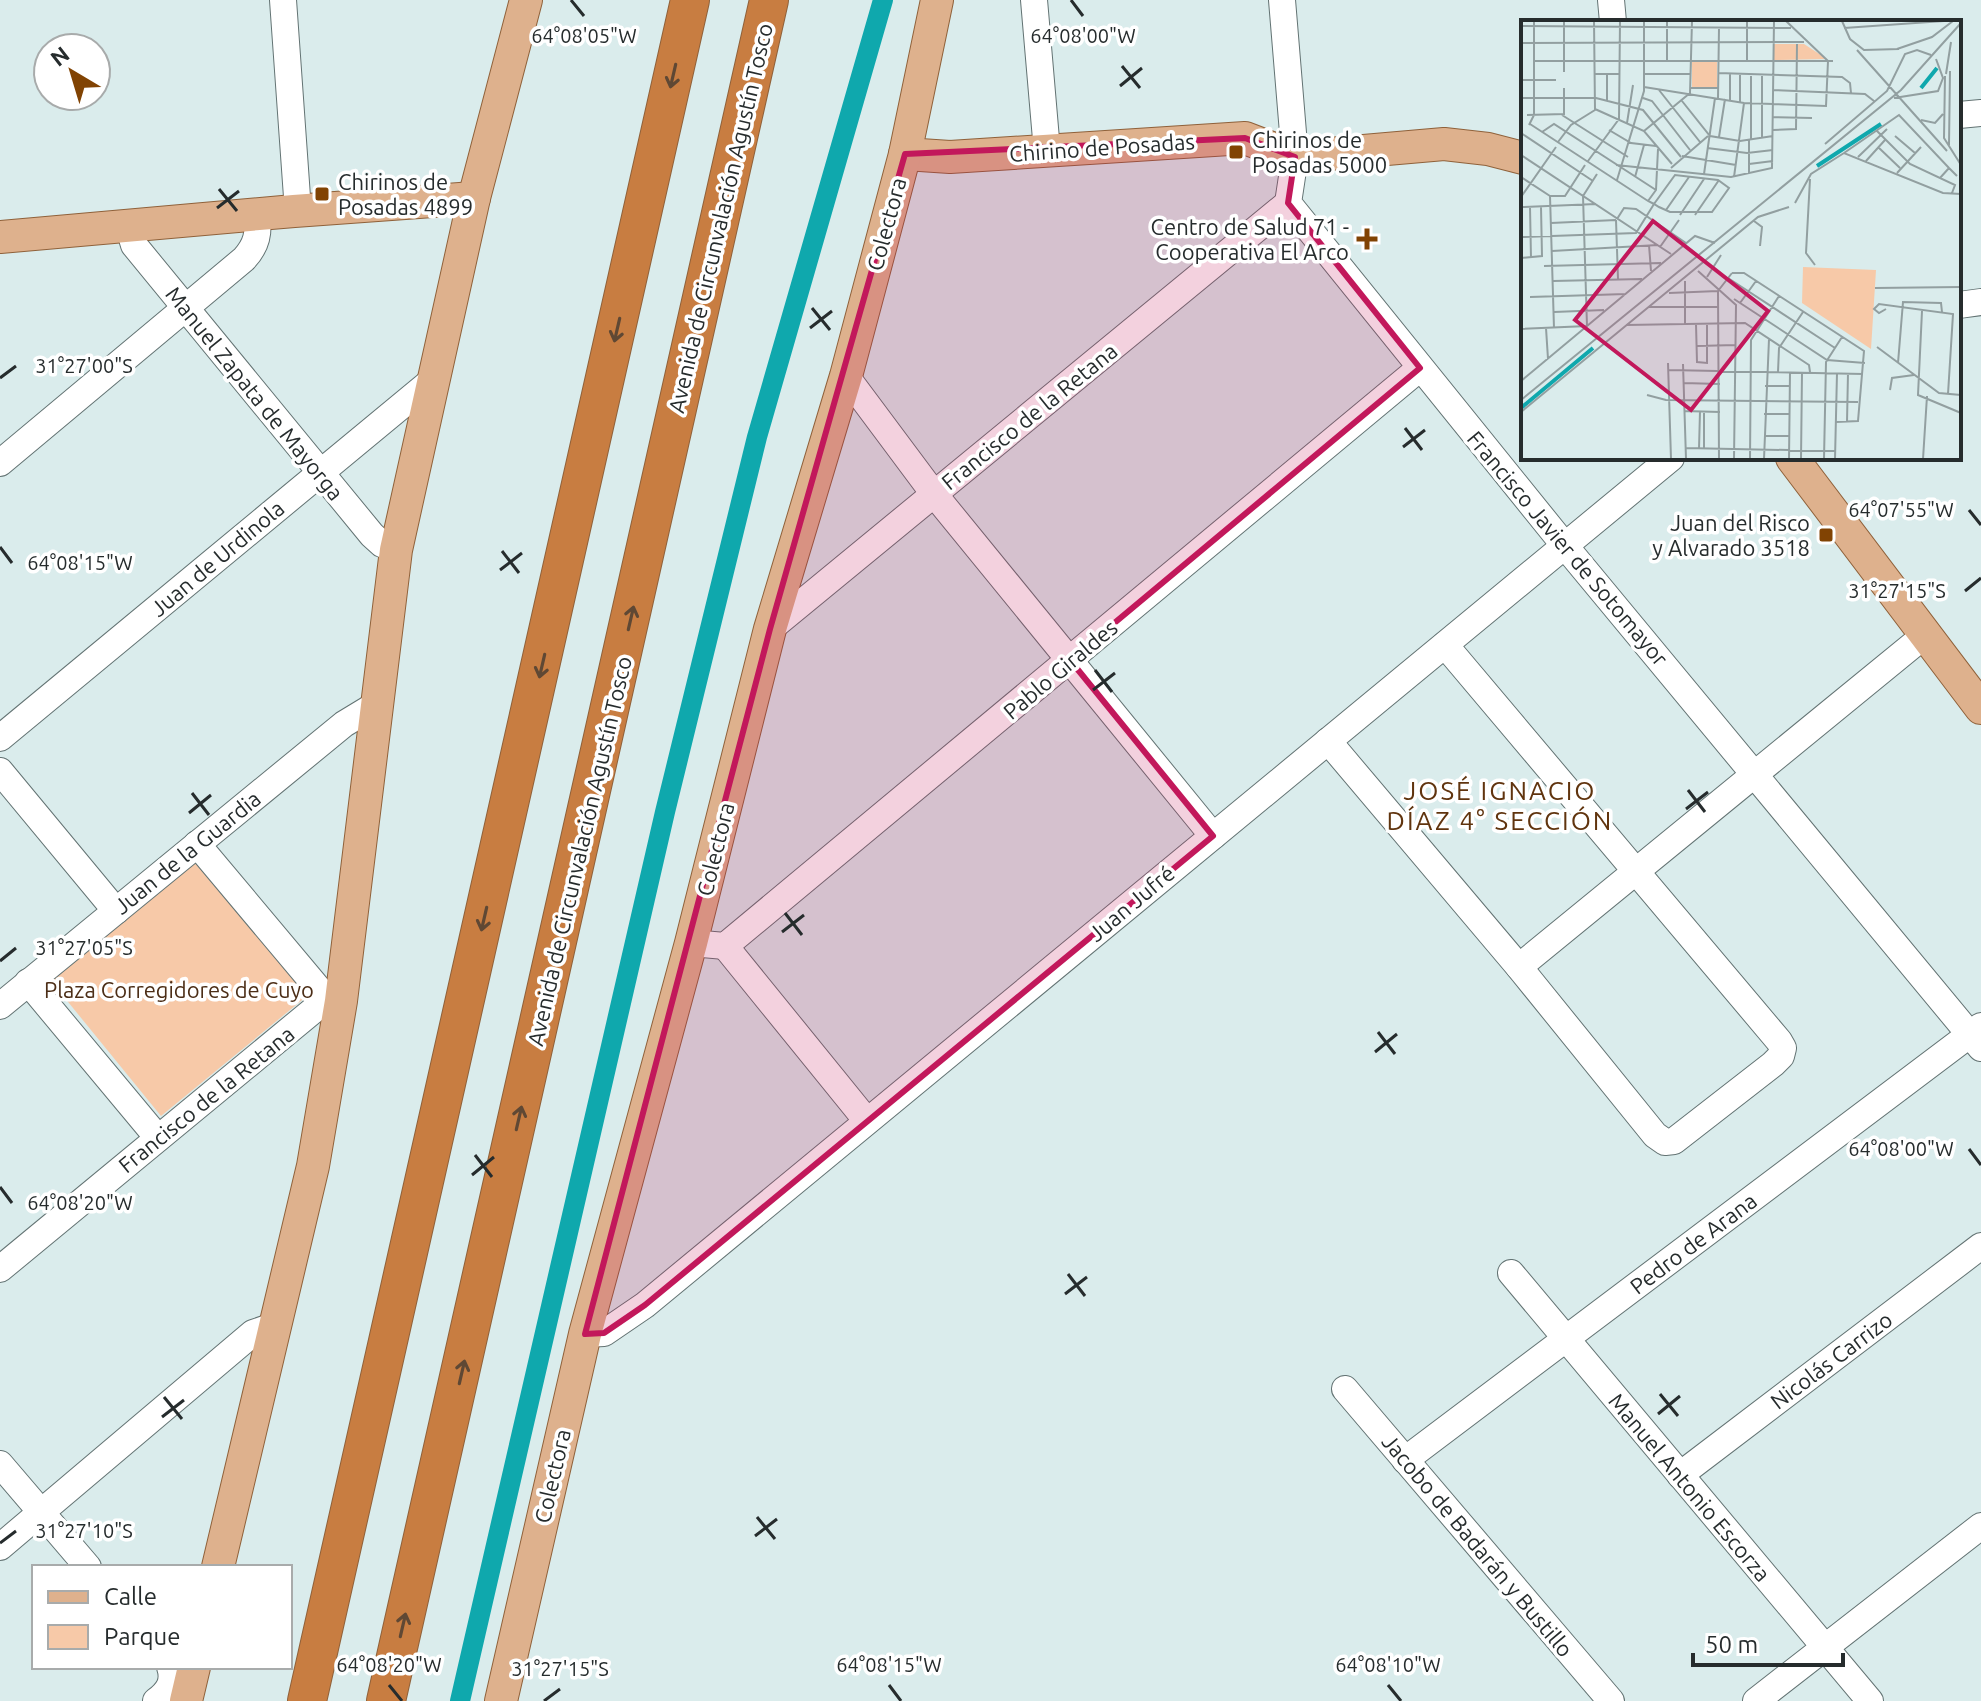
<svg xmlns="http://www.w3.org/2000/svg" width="1981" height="1701" font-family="Ubuntu,sans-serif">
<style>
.green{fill:#f7c9a8}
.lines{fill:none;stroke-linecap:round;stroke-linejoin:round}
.canal{stroke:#0fa8ad;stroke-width:20}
.minor-casing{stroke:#637373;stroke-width:28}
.major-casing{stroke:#8f613a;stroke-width:34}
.highway-casing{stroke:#8f613a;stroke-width:40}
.minor{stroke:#fff;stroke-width:26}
.major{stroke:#deb18d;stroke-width:32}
.highway{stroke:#c87d41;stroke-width:38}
.oneway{stroke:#5f4834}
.marked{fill:#c2185b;fill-opacity:0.2;stroke:#c2185b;stroke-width:6;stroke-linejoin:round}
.ticks{fill:none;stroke:#262c2d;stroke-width:3}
.poi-dot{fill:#814303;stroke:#fff;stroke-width:3}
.labels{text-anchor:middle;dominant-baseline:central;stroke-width:7;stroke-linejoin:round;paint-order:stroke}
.poi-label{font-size:22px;fill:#262c2d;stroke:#fff;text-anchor:start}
.street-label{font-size:22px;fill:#262c2d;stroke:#fff}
.park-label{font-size:22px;fill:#4c2e17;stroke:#fff}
.quarter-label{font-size:26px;letter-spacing:2px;fill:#60340e;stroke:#fff}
.inset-river{fill:none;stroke:#0fa8ad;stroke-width:4}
.inset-road{fill:none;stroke:#929fa0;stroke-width:2}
.view{fill:#c2185b;fill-opacity:0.15;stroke:#c2185b;stroke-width:4}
.inset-edge{fill:none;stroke:#262c2d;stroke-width:4}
.ticks-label{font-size:20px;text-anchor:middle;fill:#262c2d;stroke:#fff;stroke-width:7;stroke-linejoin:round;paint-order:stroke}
</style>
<rect width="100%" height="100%" fill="#daecec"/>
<polygon class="green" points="196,862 307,996 161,1116 51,981"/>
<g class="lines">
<polyline class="canal" points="460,1701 665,812 757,437 883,0"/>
<g class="minor-casing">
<g id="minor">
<polyline points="283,0 298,211"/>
<polyline points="1034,0 1047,151"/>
<polyline points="1282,0 1295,157 1288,203 1565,546 1981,1048"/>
<polyline points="1611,0 1613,22"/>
<polyline points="1959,115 1981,113"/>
<polyline points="128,225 134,245 372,535 382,544 396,550"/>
<polyline points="1959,305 1981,302"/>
<polyline points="846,376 934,494 1213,836"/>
<path d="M0 463 244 259C257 245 259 233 257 214"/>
<polyline points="770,629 1288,203"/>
<polyline points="0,738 435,378"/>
<polyline points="1328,741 1519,967 1655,1135 1665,1142 1674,1141 1773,1064 1781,1056 1783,1048 1779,1041 1445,645"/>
<polyline points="0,771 116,911"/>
<polyline points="197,844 327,999"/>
<polyline points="691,943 725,946 1420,368"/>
<polyline points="725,946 867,1121"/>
<polyline points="1519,967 1925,635"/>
<polyline points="28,982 158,1138"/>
<polyline points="0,1006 344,724 377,704"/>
<polyline points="0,1269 327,999 341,1001"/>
<polyline points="1511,1273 1870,1701"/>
<polyline points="585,1334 604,1333 645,1305 1671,458"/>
<polyline points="1345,1389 1611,1701"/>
<polyline points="1405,1460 1981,1026"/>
<polyline points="0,1464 88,1567"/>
<polyline points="1680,1475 1981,1246"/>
<polyline points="0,1547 253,1333 276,1325"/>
<path d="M156 1701C168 1692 175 1682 170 1667"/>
<polyline points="1756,1701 1981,1526"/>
</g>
</g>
<g class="major-casing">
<g id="major">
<polyline points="905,154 950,157 1245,138 1295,157 1444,144 1488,149 1523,158"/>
<polyline points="0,237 294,211 474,198"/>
<polyline points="1792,458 1981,708"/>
<polyline points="218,1567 313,1166 341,1001 396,550 474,198 526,0"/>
<polyline points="186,1701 194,1667"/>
<polyline points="501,1701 585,1334 691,943 770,629 846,376 905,154 937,0"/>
</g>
</g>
<g class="highway-casing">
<g id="highway">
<polyline points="307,1701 690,0"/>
<polyline points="386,1701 769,0"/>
</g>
</g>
<use href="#minor" class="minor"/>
<use href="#major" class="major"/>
<use href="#highway" class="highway"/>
</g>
<defs><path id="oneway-shaft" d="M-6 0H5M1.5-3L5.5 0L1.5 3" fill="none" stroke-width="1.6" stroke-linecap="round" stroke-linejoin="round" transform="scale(2)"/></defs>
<g class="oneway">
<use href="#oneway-shaft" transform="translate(673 76) rotate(103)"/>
<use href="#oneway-shaft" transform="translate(617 330) rotate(103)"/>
<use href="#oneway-shaft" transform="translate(631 618) rotate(-77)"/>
<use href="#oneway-shaft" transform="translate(542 666) rotate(103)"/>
<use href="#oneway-shaft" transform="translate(484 919) rotate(103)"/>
<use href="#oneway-shaft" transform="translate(519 1118) rotate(-77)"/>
<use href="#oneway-shaft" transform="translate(462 1372) rotate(-77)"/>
<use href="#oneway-shaft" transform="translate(403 1625) rotate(-77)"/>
</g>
<path class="marked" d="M1245 138 1295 157 1288 203 1420 368 1070 660 1213 836 645 1305 604 1333 585 1334 770 629 905 154Z"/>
<path class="ticks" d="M571 0 584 16M1071 0 1083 16M1122 66 1140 88M1120 86 1142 68M219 189 237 211M217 208 239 191M812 308 830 330M810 328 832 311M0 378 16 366M1405 428 1422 450M1403 447 1425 430M1969 510 1981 525M0 547 12 563M502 551 519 573M500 570 522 553M1965 591 1981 578M1095 670 1112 692M1093 690 1115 673M1688 790 1705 812M192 793 209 815M1686 809 1708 792M189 813 211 795M785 913 802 935M782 932 804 915M0 961 16 948M1378 1032 1395 1054M1375 1052 1397 1034M1969 1149 1981 1165M475 1155 492 1177M472 1175 494 1157M0 1187 12 1203M1068 1274 1085 1296M1065 1294 1087 1277M1660 1394 1678 1416M164 1397 182 1419M1658 1414 1680 1396M162 1417 184 1400M757 1517 775 1539M755 1536 777 1519M0 1543 16 1531M389 1685 402 1701M889 1685 901 1701M1388 1685 1401 1701M544 1701 560 1689"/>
<g class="poi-dot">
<rect x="1228" y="144" width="16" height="16" rx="4"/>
<rect x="314" y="186" width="16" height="16" rx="4"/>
<path d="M1363 227h8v8h8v8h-8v8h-8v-8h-8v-8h8z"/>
<rect x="1818" y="527" width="16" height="16" rx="4"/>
</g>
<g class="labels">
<g class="poi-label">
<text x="1252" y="139">Chirinos de<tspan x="1252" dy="25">Posadas 5000</tspan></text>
<text x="338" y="181">Chirinos de<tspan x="338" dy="25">Posadas 4899</tspan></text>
<text x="1349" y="226" text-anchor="end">Centro de Salud 71 -<tspan x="1349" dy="25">Cooperativa El Arco</tspan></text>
<text x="1810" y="522" text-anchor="end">Juan del Risco<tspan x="1810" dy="25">y Alvarado 3518</tspan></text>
</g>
<g class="street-label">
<text transform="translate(1102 147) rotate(-4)">Chirino de Posadas</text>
<text transform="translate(720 218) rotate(-77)">Avenida de Circunvalación Agustín Tosco</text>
<text transform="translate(886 224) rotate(-75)">Colectora</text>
<text transform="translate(255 393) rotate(51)">Manuel Zapata de Mayorga</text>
<text transform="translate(1029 416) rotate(-39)">Francisco de la Retana</text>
<text transform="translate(1568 548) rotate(50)">Francisco Javier de Sotomayor</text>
<text transform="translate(217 558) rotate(-40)">Juan de Urdinola</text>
<text transform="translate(1060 669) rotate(-40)">Pablo Giraldes</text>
<text transform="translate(715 849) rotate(-76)">Colectora</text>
<text transform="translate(579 851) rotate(-77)">Avenida de Circunvalación Agustín Tosco</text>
<text transform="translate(187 852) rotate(-39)">Juan de la Guardia</text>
<text transform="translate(1131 903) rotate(-40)">Juan Jufré</text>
<text transform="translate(206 1099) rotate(-39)">Francisco de la Retana</text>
<text transform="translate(1693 1243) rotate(-37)">Pedro de Arana</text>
<text transform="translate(1831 1360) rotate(-37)">Nicolás Carrizo</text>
<text transform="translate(552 1476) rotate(-77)">Colectora</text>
<text transform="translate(1690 1487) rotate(50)">Manuel Antonio Escorza</text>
<text transform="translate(1478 1545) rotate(50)">Jacobo de Badarán y Bustillo</text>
</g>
<g class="park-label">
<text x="179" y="989">Plaza Corregidores de Cuyo</text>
</g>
<g class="quarter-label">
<text x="1500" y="790">JOSÉ IGNACIO<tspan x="1500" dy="30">DÍAZ 4° SECCIÓN</tspan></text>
</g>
</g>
<g transform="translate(1521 20)">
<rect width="440" height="440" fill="#daecec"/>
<path d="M253 24H283L306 39 253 40ZM171 42H196V67H171ZM282 247 355 250 350 329 281 283Z" fill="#f7c9a8"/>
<path class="inset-river" d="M400 68 416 48M296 146 360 104M0 388 72 328"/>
<path class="inset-road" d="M73 1 74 89 123 111 151 144M226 1V41M265 1 307 41M321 1 329 19 343 30 378 29M0 6 270 8M323 8 423 1M0 23 283 22M376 29 411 17 432 1M336 30 426 131M13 41H312M146 41V1M43 52V1M197 53 321 57 329 63 330 73M73 54H99M86 54V81M123 54H170M219 54V82M425 54 430 22M424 56 423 118 440 145M0 60H35M123 67 223 83 305 86 307 41M170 68H197M138 70 179 122M253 70 344 74 353 81M0 78H75L122 90 160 137M122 78 131 81 169 130M197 78 198 8M373 78 417 71 422 58 415 39M209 80V53M161 81 189 116 219 121 252 116M6 95 43 94V68M41 95 107 137M252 97 291 98M400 100 414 103 422 94M106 103 112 65M8 105 13 95V1M88 110 110 123 135 126M252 110 275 109 276 24M123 111 169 73 171 1M356 111 389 144 434 165 431 173M21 112 33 104 135 170M0 113 72 161M374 116 394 133M198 117 204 79M241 117V54M228 119V154M230 119V54M37 122 50 105 74 90M304 124 366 71 384 34 396 30 410 35M428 125 429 51M357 127 379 148M186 128 226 133 252 130M323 133 378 95 428 148M0 135 150 234M161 136 215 145M337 137 366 109M67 141 98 99 99 1M345 141 364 120M228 144 252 141M95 145 210 157 251 148 253 1M150 148 187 116M376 153 400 127M183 154 194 78M0 157 29 176M114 157 123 125M213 157 223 83M419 158 428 148 436 156M289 159 285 233 294 245M96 160 123 71V1M29 176 33 308M29 176H44L64 145M0 177 35 127M127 181 135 170 137 129M274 183 290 154 323 133 422 173 440 174M0 187 75 184M9 187 10 238M145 190 168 157M159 195 183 159M174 195 198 160M96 199 103 188 115 189 165 223M95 200 97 259M233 201 241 207 239 226M30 203 95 200M0 217 115 213 133 184 154 155 197 160 208 168 191 192H149L138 187 133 184 127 181 9 104M128 225 130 251M139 227 158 200M31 231 137 225M0 238 21 236 20 187M23 246 140 243M177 251 215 285 213 439M211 253H223L343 331 337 401 315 402M186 257 200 235M207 258 314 328M32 261 121 259M164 261V304M354 268 440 267M148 273 197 271M9 277 105 274M213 279 306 340 344 343M219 283 235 261M129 287H197M365 289 358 293 353 289 358 284 432 294 427 374M401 291 397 375 440 393M33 292 83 290M175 304 176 342 186 343V304M105 305 224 303 288 345 289 352M25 308 27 339M0 309 66 306 62 176 76 154M176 326 215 325M356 327 418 373 440 375M147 343 150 439M377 343 382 282 420 283 421 292M162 344 165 439M147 350 342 354M257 352 258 328 282 292M0 361 174 216 194 223M162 363 199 364M244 366H269M369 370 371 358 393 355M126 375 145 380 337 382M0 380 380 70 440 3M163 391 199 392M0 392 237 197 268 187M243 394H269M326 402 327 353M243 416H269M165 428 314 431M178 429 179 391M183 429V391M198 439 197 271 211 253M229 439 230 320 258 276M243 439 248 319M268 439 269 352M280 439 281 352M303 439 305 342 321 317M314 439 316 353M402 439 406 376"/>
<path class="view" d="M132 201 247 291 170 390 54 300Z"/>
<rect width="440" height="440" class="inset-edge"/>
</g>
<g class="ticks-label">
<text x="1083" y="43">64°08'00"W</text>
<text x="584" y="43">64°08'05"W</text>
<text x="84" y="373">31°27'00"S</text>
<text x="1901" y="517">64°07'55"W</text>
<text x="80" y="570">64°08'15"W</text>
<text x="1897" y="598">31°27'15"S</text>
<text x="84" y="955">31°27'05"S</text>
<text x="1901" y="1156">64°08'00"W</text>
<text x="80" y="1210">64°08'20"W</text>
<text x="84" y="1538">31°27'10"S</text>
<text x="389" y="1672">64°08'20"W</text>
<text x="889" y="1672">64°08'15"W</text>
<text x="1388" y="1672">64°08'10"W</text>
<text x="560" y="1676">31°27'15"S</text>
</g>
<rect x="32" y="1565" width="260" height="104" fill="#ffffff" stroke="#a8abab" stroke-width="2"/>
<rect x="48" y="1591" width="40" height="12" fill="#deb18d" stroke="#a8abab" stroke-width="2"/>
<text x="104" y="1605" font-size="24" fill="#262c2d">Calle</text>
<rect x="48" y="1625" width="40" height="24" fill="#f7c9a8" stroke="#a8abab" stroke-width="2"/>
<text x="104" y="1645" font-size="24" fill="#262c2d">Parque</text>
<g transform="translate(72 72) rotate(322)"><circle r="38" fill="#ffffff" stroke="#a8abab" stroke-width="2"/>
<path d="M0-6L14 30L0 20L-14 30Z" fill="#814303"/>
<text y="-12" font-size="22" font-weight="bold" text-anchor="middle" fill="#262c2d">N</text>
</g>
<path d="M1693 1653v12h150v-12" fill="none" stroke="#262c2d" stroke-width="4"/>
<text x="1705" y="1653" font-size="24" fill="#262c2d" stroke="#ffffff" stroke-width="6" paint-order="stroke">50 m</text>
</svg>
